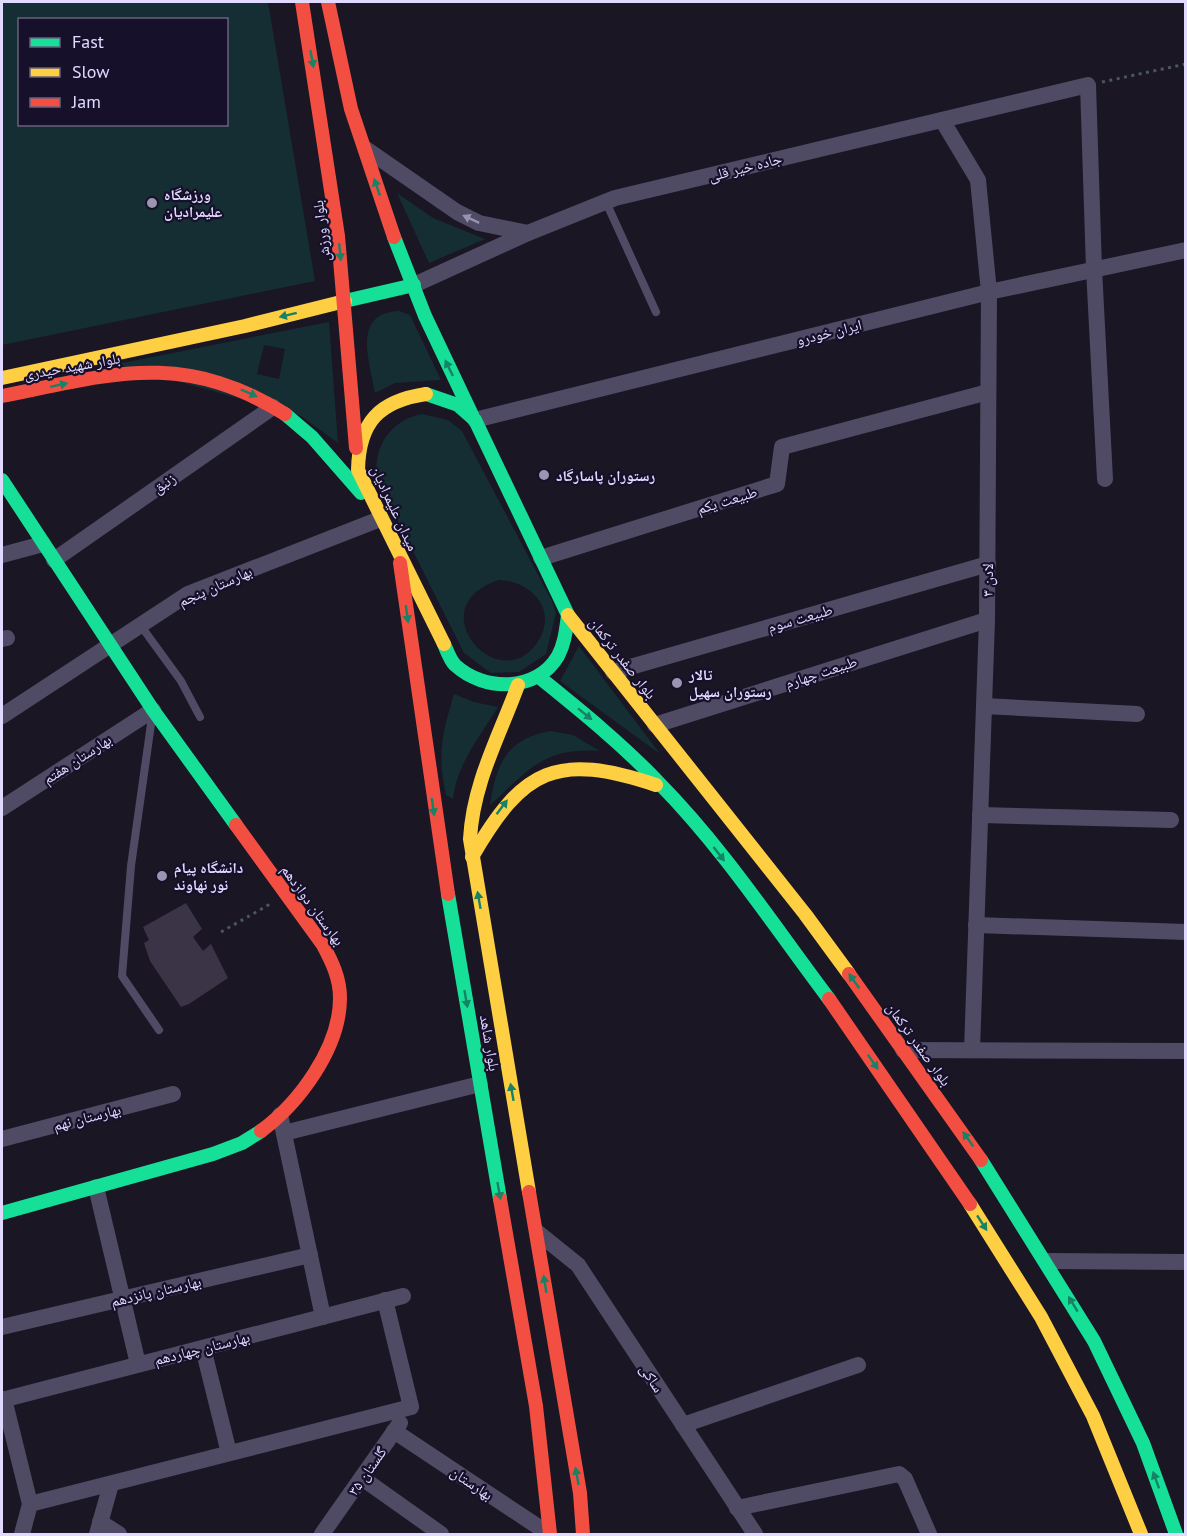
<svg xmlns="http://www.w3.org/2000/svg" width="1187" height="1536" font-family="'PT Sans','Noto Naskh Arabic',sans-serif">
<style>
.green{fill:#142e33;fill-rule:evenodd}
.building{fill:#3a3446}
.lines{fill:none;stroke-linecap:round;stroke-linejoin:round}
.path{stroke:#4a5565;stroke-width:3;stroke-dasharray:3 4.5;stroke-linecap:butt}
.lane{stroke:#4f4b65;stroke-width:8}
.street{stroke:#4f4b65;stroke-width:16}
.fast{stroke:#16e098;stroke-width:14}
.slow{stroke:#ffcf43;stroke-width:14}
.jam{stroke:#f24e42;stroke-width:14}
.oneway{fill:#168266}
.oneway2{fill:#9892b2}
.poi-dot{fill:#9c95b2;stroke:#17102a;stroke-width:2}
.labels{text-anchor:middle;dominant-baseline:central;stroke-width:4.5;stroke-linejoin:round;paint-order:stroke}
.street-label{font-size:15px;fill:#e2d9ff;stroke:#17102a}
.poi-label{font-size:15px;font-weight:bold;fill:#e2d9ff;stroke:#17102a;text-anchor:start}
</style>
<rect width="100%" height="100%" fill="#1a1624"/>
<g class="green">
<path d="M2 2H268L315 281 2 345ZM20 20H226V124H20Z"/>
<polygon points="397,193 433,218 485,239 429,263"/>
<path d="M399 311 410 315 441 380 395 383 375 393C370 361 351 313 399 311Z"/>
<path d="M329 322 338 443 301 416 117 364ZM264 345 285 349 279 379 257 374Z"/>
<path d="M422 414 448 420 462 431 552 601 556 613 546 654 519 672 491 673 464 653 378 481C371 449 390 420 422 414ZM499 580C528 581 557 606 540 638 503 704 415 607 499 580Z"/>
<polygon points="579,646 660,754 560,681"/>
<path d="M454 694 474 702 498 707C480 737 457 763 453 799L446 795C437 752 442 735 454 694Z"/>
<path d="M551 731 573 735 600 751C543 747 529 770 490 805 496 764 507 738 551 731Z"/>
</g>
<polygon class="building" points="186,903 202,929 193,937 203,951 211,944 228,978 189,1004 181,1007 150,961 144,943 149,940 143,927"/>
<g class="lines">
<g class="path">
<polyline points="1102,82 1186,64"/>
<polyline points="221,932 272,903"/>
</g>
<g class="lane">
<polyline points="606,202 656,312"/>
<polyline points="141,626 181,681 200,717"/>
<polyline points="152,717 131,866 122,976 159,1030"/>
</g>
<g class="street">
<polyline points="942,120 978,180 989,292 987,620 972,1050"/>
<polyline points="366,149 457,212 479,223 528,233"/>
<polyline points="414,285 528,233 615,198 1088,85 1094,269 1105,479"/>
<polyline points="475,420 989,292 1186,250"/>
<polyline points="2,555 43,544"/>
<polyline points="541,558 777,484 782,447 988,392"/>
<polyline points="54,560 273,407"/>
<polyline points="2,639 7,638"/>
<polyline points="613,672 988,564"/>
<polyline points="984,706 1137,714"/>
<polyline points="2,716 188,594 380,519"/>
<polyline points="655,725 987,620"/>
<polyline points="2,808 153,710"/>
<polyline points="980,815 1171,820"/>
<polyline points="976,925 1186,932"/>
<polyline points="903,1050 1186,1051"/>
<polyline points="280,1115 323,1317"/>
<polyline points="284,1133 480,1084"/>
<polyline points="2,1139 173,1094"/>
<polyline points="96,1187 138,1364"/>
<polyline points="537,1232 578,1265 755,1534"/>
<polyline points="1046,1261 1186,1262"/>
<polyline points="385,1300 411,1407"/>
<polyline points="2,1327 310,1255"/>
<polyline points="203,1348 229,1453"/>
<polyline points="4,1399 30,1504 22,1534"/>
<polyline points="2,1400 403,1296"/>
<polyline points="683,1425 858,1365"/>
<polyline points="394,1431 549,1534"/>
<polyline points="362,1478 441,1534"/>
<polyline points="30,1504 411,1407"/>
<polyline points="737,1508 899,1474 905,1479 929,1534"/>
<polyline points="100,1522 119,1534"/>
<polyline points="97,1534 111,1484"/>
<polyline points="322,1534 400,1423"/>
</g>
<g class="fast">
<polyline points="394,237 425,316 472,415"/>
<polyline points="345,301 414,285"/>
<path d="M426 394 458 405 475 420 568 615C566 629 565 643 558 656 537 692 484 692 455 665 450 660 447 651 444 644"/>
<polyline points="285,414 312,437 361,493"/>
<polyline points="2,480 153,710 236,825"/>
<path d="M539 677C581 711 622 744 659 783 723 848 774 926 829 999"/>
<polyline points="448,894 500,1199"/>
<polyline points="981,1160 1094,1341 1143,1443 1176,1534"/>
<polyline points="2,1213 213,1154 242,1143 261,1131"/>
</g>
<g class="slow">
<polyline points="2,378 245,326 345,301"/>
<path d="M426 394C379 401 359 422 358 470L444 644"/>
<polyline points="568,615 805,914 849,974"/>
<path d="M518 685C499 737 473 783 470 839L529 1192"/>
<path d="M472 857C523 768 557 752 656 785"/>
<polyline points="970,1204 1041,1317 1093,1416 1141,1534"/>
</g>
<g class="jam">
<polyline points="302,2 338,236 356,448"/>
<polyline points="328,2 351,109 394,237"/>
<path d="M2 396C112 374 182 350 285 414"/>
<polyline points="400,563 448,894"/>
<path d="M236 825 323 945C332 962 340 978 340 998 340 1048 299 1103 261 1131"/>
<polyline points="849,974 981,1160"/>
<polyline points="829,999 970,1204"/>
<polyline points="529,1192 580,1493 583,1534"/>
<polyline points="500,1199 536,1406 550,1534"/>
</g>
</g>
<defs><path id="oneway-solid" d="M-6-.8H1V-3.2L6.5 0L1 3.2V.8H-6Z" transform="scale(1.5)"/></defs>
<g class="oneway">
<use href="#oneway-solid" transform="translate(312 59) rotate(80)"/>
<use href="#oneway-solid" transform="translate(377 187) rotate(-109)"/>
<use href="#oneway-solid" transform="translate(340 252) rotate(84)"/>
<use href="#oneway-solid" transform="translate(288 315) rotate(166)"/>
<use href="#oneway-solid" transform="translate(449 368) rotate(-116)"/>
<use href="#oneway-solid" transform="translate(59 385) rotate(-12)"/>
<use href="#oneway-solid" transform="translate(249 393) rotate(24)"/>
<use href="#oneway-solid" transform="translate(407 614) rotate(82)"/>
<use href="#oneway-solid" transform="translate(585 714) rotate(39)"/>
<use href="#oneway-solid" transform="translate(433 807) rotate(82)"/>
<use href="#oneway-solid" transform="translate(502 807) rotate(-53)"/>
<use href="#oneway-solid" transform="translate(719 854) rotate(52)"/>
<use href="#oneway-solid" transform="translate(479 900) rotate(-100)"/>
<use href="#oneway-solid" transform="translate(854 981) rotate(-126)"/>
<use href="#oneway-solid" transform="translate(466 999) rotate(80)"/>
<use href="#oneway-solid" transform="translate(873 1062) rotate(55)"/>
<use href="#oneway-solid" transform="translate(512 1092) rotate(-100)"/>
<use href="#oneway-solid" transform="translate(968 1139) rotate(-125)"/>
<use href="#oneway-solid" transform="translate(499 1191) rotate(80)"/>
<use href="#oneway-solid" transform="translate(982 1223) rotate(57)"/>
<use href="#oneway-solid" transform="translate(545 1284) rotate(-99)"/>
<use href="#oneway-solid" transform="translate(1073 1304) rotate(-121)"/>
<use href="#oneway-solid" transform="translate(577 1476) rotate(-100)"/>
<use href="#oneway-solid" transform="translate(1156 1480) rotate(-110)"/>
</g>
<use class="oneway2" href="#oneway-solid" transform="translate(471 219) rotate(-155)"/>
<g class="poi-dot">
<circle cx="152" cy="203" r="6"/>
<circle cx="544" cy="475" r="6"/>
<circle cx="677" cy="683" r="6"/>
<circle cx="162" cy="876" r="6"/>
</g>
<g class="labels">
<g class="street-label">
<text transform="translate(745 167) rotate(-14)">جاده خیر قلی</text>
<text transform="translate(321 231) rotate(-97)">بلوار ورزش</text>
<text transform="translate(829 332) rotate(-14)">ایران خودرو</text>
<text transform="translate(72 366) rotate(-10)">بلوار شهید حیدری</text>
<text transform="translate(164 483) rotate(-35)">زنبق</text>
<text transform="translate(727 500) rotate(-17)">طبیعت یکم</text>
<text transform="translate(395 508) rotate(65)">میدان علیمرادیان</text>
<text transform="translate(987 580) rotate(-90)">لادن ۳</text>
<text transform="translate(215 586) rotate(-24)">بهارستان پنجم</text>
<text transform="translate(800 618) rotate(-16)">طبیعت سوم</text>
<text transform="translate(623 658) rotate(52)">بلوار صفدر ترکمان</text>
<text transform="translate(821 672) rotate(-18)">طبیعت چهارم</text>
<text transform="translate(77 759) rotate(-33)">بهارستان هفتم</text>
<text transform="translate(313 905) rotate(54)">بهارستان دوازدهم</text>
<text transform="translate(490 1043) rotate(80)">بلوار شاهد</text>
<text transform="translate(919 1044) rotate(54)">بلوار صفدر ترکمان</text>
<text transform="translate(87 1117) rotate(-14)">بهارستان نهم</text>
<text transform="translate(156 1291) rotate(-13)">بهارستان پانزدهم</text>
<text transform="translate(202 1348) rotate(-14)">بهارستان چهاردهم</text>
<text transform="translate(652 1378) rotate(57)">ساکی</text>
<text transform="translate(367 1471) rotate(-55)">گلستان ۳۵</text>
<text transform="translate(472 1483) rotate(34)">بهارستان</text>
</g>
<g class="poi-label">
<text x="164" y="194">ورزشگاه<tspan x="164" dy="17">علیمرادیان</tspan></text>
<text x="556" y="475">رستوران پاسارگاد</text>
<text x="689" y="674">تالار<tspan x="689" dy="17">رستوران سهیل</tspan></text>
<text x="174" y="867">دانشگاه پیام<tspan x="174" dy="17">نور نهاوند</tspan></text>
</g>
</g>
<rect width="1187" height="1536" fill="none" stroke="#e2d9ff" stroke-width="6"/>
<rect x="18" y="18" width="210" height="108" fill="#17102a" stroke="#68607f" stroke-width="1.5"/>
<rect x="30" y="38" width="30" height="9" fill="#16e098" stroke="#68607f" stroke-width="1.5"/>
<text x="72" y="48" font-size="18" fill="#e2d9ff">Fast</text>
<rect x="30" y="68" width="30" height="9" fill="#ffcf43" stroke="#68607f" stroke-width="1.5"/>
<text x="72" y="78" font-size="18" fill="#e2d9ff">Slow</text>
<rect x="30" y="98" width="30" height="9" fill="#f24e42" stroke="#68607f" stroke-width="1.5"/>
<text x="72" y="108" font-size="18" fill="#e2d9ff">Jam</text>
</svg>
